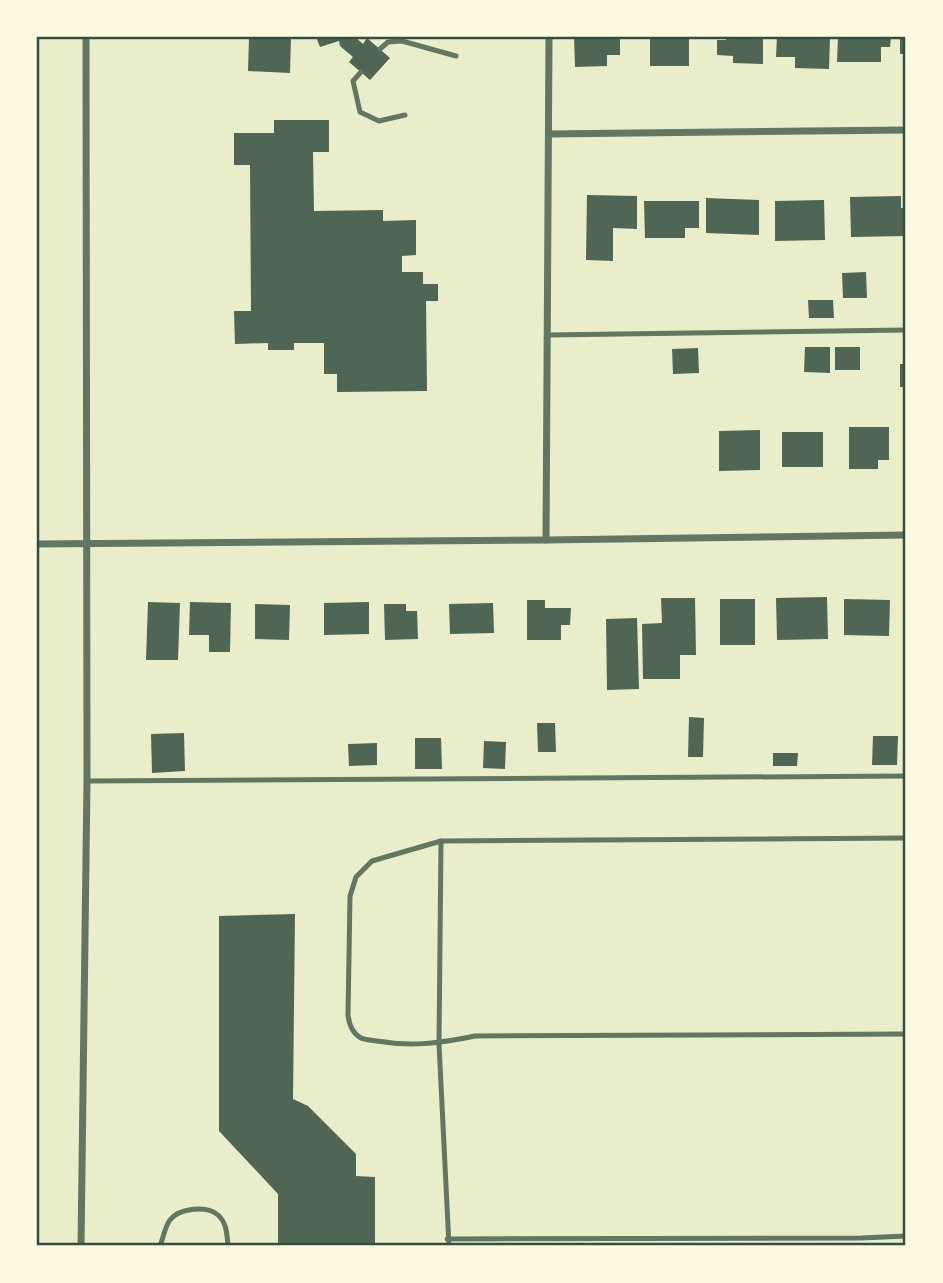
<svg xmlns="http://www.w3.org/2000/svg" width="943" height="1283" font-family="Poppins,sans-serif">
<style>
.building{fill:#4f6655}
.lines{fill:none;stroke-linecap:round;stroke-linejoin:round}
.service{stroke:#617663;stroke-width:5}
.minor{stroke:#617663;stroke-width:7}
.neatline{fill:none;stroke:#344e41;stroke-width:2.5}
</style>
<rect width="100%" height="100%" fill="#e9edc9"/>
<g class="building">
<polygon points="249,37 291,37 290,73 248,71"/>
<polygon points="316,37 355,37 363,44 367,38 390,58 370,80 349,62 353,57 340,46 339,41 320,47"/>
<polygon points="574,37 620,37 620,55 607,55 607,66 575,67"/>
<rect x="650" y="37" width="39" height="29"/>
<polygon points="726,37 763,37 763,64 733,63 733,56 717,55 717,40 726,40"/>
<polygon points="777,37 830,37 829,69 795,68 795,57 776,57"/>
<polygon points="838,37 891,37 890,47 881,47 881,62 837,62"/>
<rect x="900" y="37" width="6" height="17"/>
<polygon points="274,120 329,120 329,152 313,152 314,211 383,210 383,221 416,220 416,255 402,256 402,272 423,272 423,284 438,284 438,301 426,301 427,391 337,392 337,374 324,374 324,343 294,343 294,350 268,350 268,343 235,344 234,311 251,311 250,165 234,165 234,133 274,133"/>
<polygon points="587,195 637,196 637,229 613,228 613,261 586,260"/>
<polygon points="901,196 901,208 906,208 906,236 851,237 850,197"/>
<polygon points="706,198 759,200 759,235 706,233"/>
<polygon points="824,200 825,240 775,241 775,201"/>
<polygon points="644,201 699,201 699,228 685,228 685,238 645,238"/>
<polygon points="866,272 867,298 843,298 842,273"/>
<polygon points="808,300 833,300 834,318 809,318"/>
<polygon points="805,347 830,347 830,373 804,372"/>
<rect x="835" y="347" width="25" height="23"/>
<polygon points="698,348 699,373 673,374 672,349"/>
<rect x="900" y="364" width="6" height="23"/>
<polygon points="849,427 889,427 889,460 878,460 878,469 849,469"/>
<polygon points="760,430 760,470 719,471 719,431"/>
<rect x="782" y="432" width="41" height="35"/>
<polygon points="904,441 906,441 906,468 903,468"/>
<polygon points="827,597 828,639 777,640 776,598"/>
<polygon points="661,598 695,598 696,655 680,655 680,679 643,679 642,624 662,623"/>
<rect x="720" y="599" width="35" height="46"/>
<polygon points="844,599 890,600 889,636 844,635"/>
<polygon points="527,600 545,600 545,608 571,608 570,625 561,625 561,640 527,640"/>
<polygon points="148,602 180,603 178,660 146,660"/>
<polygon points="190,602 231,603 230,652 209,652 209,635 189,635"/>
<polygon points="369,602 369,634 324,635 324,603"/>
<polygon points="493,603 494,633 450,634 449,604"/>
<polygon points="255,604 290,605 289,640 255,639"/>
<polygon points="384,604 406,604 406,611 417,611 418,639 385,640"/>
<polygon points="637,618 639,689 607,690 606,619"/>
<polygon points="689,717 704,718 703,757 688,757"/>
<polygon points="537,723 555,723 556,752 538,752"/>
<polygon points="184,733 185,771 152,773 151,734"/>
<polygon points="873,736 898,736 897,765 872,765"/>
<polygon points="415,738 441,738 442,769 415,769"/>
<polygon points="484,741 506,742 505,769 483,768"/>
<polygon points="377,743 377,765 349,766 348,744"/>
<polygon points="773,753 798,753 797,766 773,766"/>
<polygon points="295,914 293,1099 308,1106 356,1154 356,1176 375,1177 375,1246 278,1246 278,1194 219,1131 219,916"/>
</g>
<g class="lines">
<g class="service">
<polyline points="380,49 388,42 402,41 456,56"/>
<polyline points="361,72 353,81 360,112 379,121 405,115"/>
<polyline points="547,335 906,330"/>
<polyline points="87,781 906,776"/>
<path d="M906 838 441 841 372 861 356 877 350 896 348 1015C349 1024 352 1033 361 1038 365 1040 372 1040 377 1041 412 1047 442 1043 475 1036L906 1034"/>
<polyline points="441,841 439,1044 449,1246"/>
<polyline points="447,1239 861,1238 906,1236"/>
<path d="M160 1246C163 1239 165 1226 170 1220 179 1208 207 1205 218 1215 227 1223 227 1235 228 1246"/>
</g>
<g class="minor">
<polyline points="549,134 906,130"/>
<polyline points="546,540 549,37"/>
<polyline points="37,544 546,540 906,535"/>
<polyline points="81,1246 87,781 86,37"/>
</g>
</g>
<rect width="943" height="1283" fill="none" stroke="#fefae0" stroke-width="77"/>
<rect x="38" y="38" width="866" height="1206" class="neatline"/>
</svg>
